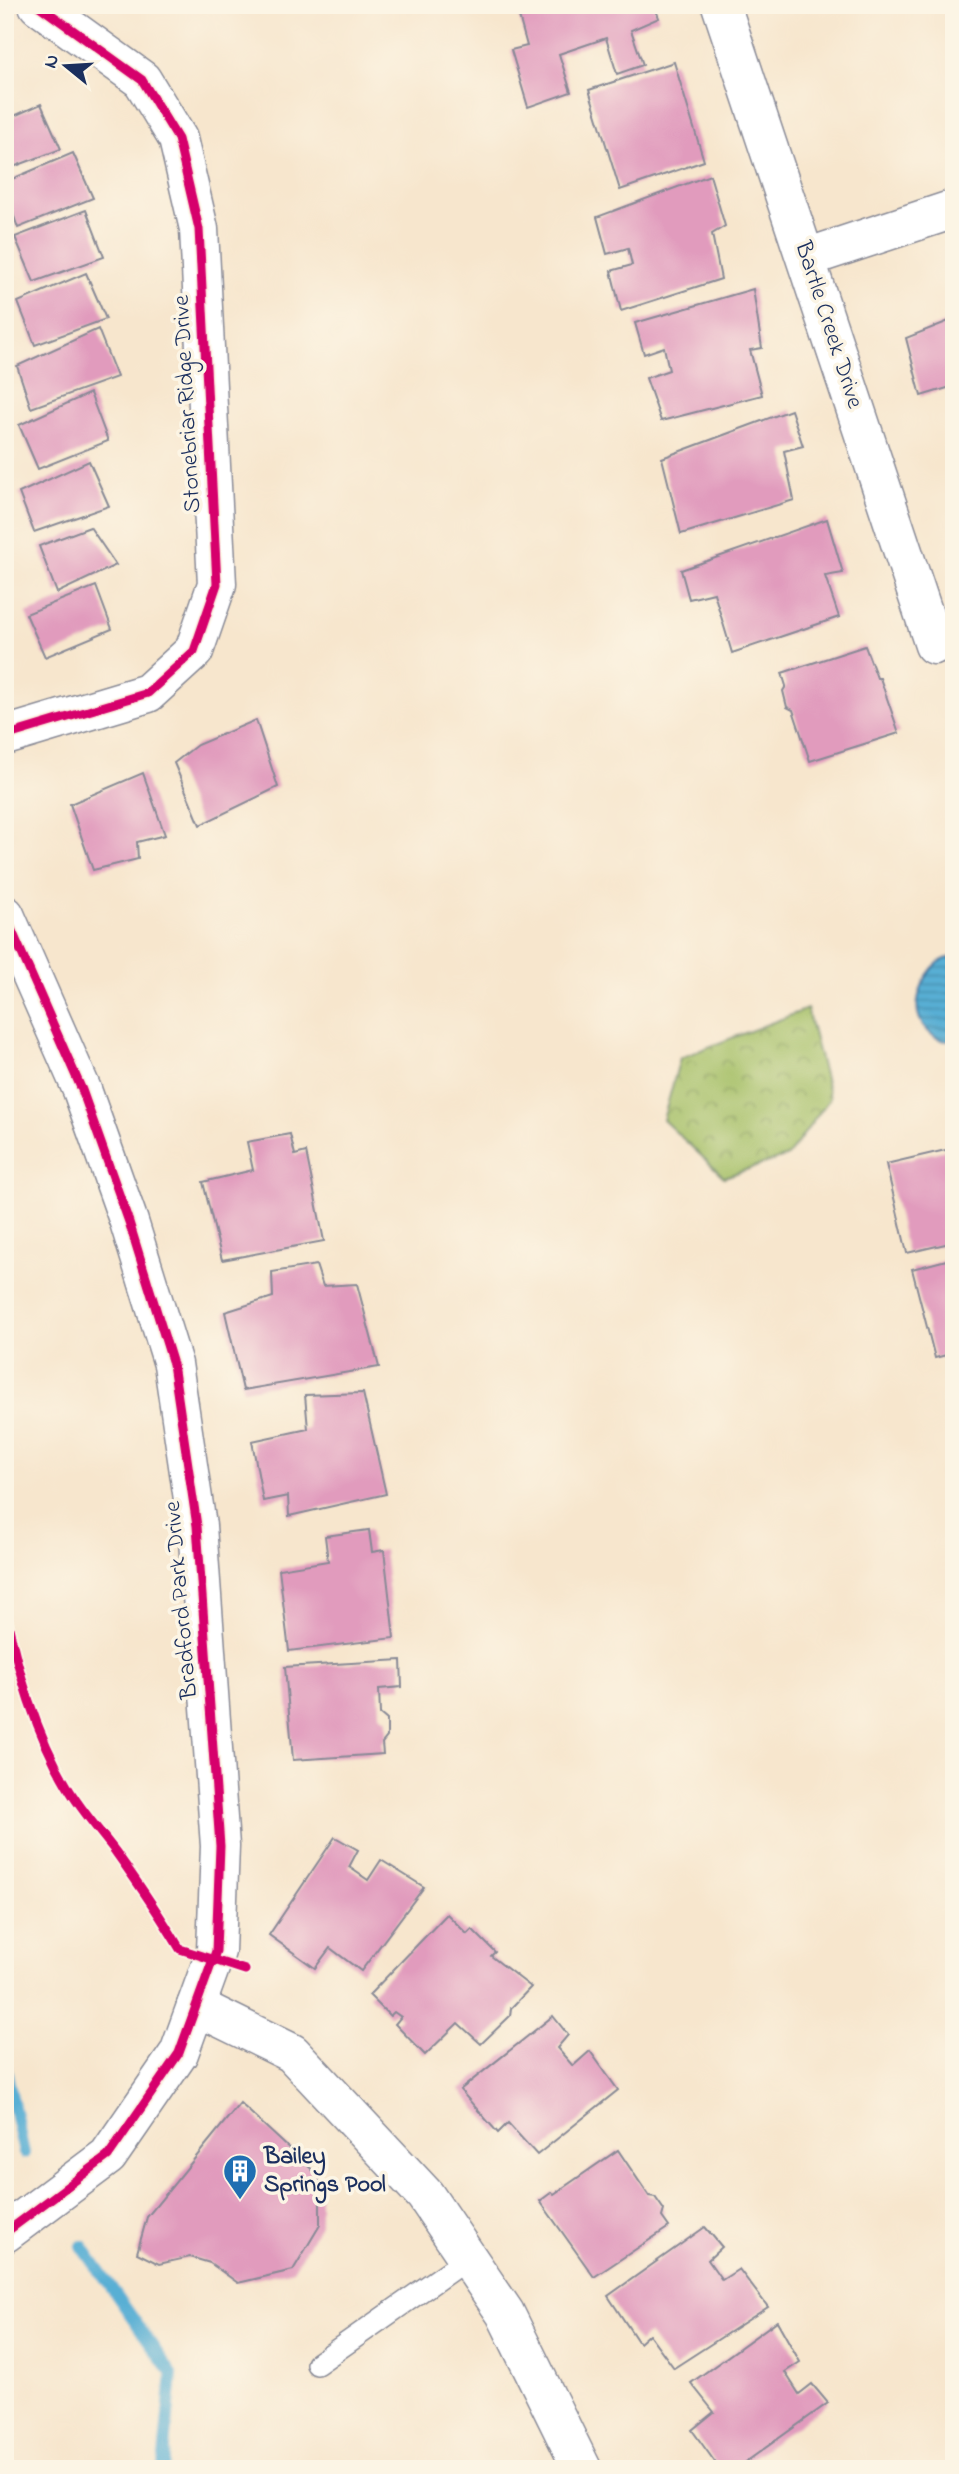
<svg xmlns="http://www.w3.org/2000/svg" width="959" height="2474" font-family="'Indie Flower',sans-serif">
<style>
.park{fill:url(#park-crowns);stroke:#607862;stroke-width:2}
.water{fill:url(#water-rules);stroke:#3a6f99;stroke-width:2}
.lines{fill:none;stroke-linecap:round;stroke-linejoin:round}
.stream{stroke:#58afd4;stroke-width:12}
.building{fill:#e19bbd}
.lane-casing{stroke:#898a96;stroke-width:24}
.street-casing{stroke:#898a96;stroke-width:41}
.lane{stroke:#fff;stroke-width:21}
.street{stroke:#fff;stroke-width:38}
.cycleway-casing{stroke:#fcf5e5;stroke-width:13}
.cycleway{stroke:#d6006c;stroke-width:9}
.labels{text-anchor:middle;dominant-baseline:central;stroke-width:7;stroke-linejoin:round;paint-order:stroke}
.street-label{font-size:24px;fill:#1b2f5e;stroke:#fcf5e5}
.poi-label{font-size:24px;font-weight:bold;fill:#1b2f5e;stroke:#fcf5e5;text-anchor:start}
</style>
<defs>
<pattern id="park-crowns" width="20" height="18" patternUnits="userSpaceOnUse" patternTransform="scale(1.75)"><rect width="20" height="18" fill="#a6c067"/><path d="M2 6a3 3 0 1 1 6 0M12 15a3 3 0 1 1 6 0" fill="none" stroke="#869c58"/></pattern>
<pattern id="water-rules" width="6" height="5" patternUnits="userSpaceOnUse" patternTransform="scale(1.75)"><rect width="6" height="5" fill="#58afd4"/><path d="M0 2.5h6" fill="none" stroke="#488faf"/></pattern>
</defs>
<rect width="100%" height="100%" fill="#fcf5e5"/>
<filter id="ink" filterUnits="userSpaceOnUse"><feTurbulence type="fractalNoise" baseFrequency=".0143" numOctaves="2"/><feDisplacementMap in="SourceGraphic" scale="14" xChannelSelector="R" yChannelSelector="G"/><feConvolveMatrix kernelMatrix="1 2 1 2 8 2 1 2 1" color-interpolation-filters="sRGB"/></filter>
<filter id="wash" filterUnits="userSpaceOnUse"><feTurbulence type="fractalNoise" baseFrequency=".00686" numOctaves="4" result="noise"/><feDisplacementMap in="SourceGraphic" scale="28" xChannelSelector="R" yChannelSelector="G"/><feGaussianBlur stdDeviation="1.57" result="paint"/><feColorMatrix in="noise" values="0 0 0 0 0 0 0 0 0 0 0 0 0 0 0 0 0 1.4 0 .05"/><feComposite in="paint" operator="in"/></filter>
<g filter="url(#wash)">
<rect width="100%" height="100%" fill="#f7e6cd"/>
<polygon class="park" points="807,1009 830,1098 788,1156 724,1177 663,1120 680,1058"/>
<path class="water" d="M954 957V1040C938 1045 921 1028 918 1013 915 996 927 967 943 960 946 958 950 958 954 957Z"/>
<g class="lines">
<g class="stream">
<polyline points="5,2065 24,2153"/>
<polyline points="82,2246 172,2374 163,2469"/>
</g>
</g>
<g id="blocks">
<g class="building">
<polygon points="516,5 654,5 659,18 631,30 643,65 617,74 606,38 559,54 571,92 528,107 511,50 527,46"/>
<polygon points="674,62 704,161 620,190 589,90"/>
<polygon points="41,104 61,149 5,170 5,120"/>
<polygon points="73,153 93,198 18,228 5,190 5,182"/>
<polygon points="710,175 725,226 712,234 721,279 621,311 611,271 632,265 628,248 607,254 597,217"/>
<polygon points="86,210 104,257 34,282 15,237"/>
<polygon points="86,273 106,319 35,345 18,302"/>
<polygon points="753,289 762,348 750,350 762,395 661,421 646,378 669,370 664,347 644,354 635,323"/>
<polygon points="954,319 954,386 921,396 906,338"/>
<polygon points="98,329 117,377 31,408 17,366"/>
<polygon points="90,393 108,441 38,469 19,425"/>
<polygon points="791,410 803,446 784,451 794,500 681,534 662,458"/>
<polygon points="89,461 109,506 34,532 19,493"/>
<polygon points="827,519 843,573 825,576 839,617 732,653 714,593 689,599 681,570"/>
<polygon points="90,527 116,565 57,593 39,546"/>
<polygon points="96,586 112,629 45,657 26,614"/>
<polygon points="865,646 877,678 880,678 899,733 810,761 793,710 787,707 783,691 786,686 782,673"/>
<polygon points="256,720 278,787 200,825 174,763 197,745"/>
<polygon points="143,773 165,835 137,842 138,859 93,870 70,804"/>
<polygon points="290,1134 295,1155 306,1152 324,1241 222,1260 203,1182 253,1170 247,1142"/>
<polygon points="954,1148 954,1242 907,1253 886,1164"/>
<polygon points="954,1258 954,1353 935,1358 912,1269"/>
<polygon points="316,1265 323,1286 357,1284 379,1367 243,1390 225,1312 273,1297 272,1272"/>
<polygon points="363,1393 386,1494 289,1516 288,1496 263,1501 252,1441 308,1429 305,1395"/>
<polygon points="369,1530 372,1552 384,1550 394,1638 289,1651 279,1569 328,1561 325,1536"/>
<polygon points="401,1660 402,1687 379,1689 380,1714 387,1720 387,1737 382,1743 383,1754 293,1760 285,1667"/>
<polygon points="335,1837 358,1850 349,1867 368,1880 381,1860 424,1887 361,1971 330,1948 315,1968 269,1935"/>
<polygon points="447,1914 467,1934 472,1929 495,1952 491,1956 531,1987 511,2008 510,2016 481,2044 458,2023 425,2055 395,2024 401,2017 394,2012 390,2016 369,1995"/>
<polygon points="553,2016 568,2035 557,2048 573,2066 590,2051 618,2090 537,2155 508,2123 498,2133 460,2090"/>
<polygon points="240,2103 320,2177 320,2225 293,2270 238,2283 210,2263 190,2257 159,2264 137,2253 147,2217"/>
<polygon points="618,2150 649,2196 655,2197 664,2210 662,2217 669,2227 594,2277 540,2201 552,2192 554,2194"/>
<polygon points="705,2227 722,2247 708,2260 722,2280 739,2269 768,2307 674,2368 649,2334 639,2343 608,2296"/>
<polygon points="777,2321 800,2362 785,2372 799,2394 812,2384 828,2403 736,2469 720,2469 692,2430 714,2412 691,2383"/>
</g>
</g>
</g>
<g filter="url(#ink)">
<use href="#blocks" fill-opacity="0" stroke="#898a96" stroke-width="2"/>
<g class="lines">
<g class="lane-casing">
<polyline id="lane" points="317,2364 468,2258"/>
</g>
<g class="street-casing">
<g id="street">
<polyline points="721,5 934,645"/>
<polyline points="806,258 954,209"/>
<polyline points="5,736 148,693 194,651 217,584 199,229 178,139 142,80 38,5"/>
<polyline points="5,915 82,1090 129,1222 173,1364 197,1526 220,1846 216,1951 179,2053 108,2156 5,2233"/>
<polyline points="196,2006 292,2053 425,2195 505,2313 582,2469"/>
</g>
</g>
<use href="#lane" class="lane"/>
<use href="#street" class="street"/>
<g class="cycleway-casing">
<g id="cycleway">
<polyline points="5,736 148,693 194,651 217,584 199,229 178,139 142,80 38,5"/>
<polyline points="5,915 82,1090 129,1222 173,1364 197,1526 220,1846 216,1951 179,2053 108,2156 5,2233"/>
<path d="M5 1610C18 1671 35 1732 67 1786 80 1809 99 1830 115 1851 138 1883 160 1915 180 1949L245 1970"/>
</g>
</g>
<use href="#cycleway" class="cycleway"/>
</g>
</g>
<defs>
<g id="building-pin" transform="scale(1.75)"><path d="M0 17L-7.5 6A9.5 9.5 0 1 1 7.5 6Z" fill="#1f6fb2" stroke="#fcf5e5"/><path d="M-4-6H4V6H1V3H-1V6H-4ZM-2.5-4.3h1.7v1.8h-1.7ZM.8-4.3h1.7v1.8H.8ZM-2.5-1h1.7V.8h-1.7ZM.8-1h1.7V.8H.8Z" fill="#fff"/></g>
</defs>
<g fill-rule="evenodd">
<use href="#building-pin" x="240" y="2171"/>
</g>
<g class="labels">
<g class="street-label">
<text transform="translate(828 325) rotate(72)">Bartle Creek Drive</text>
<text transform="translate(188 404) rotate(-93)">Stonebriar Ridge Drive</text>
<text transform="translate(182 1600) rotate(-95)">Bradford Park Drive</text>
</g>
<g class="poi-label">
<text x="264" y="2157">Bailey<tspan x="264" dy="28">Springs Pool</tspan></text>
</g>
</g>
<rect width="959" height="2474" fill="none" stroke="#fcf5e5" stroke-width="28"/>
<g transform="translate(66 66) rotate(288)" stroke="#fcf5e5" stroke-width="5" paint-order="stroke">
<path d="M0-5L12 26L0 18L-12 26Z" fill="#1b2f5e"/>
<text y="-10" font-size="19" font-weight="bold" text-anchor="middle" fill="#1b2f5e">N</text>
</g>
</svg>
